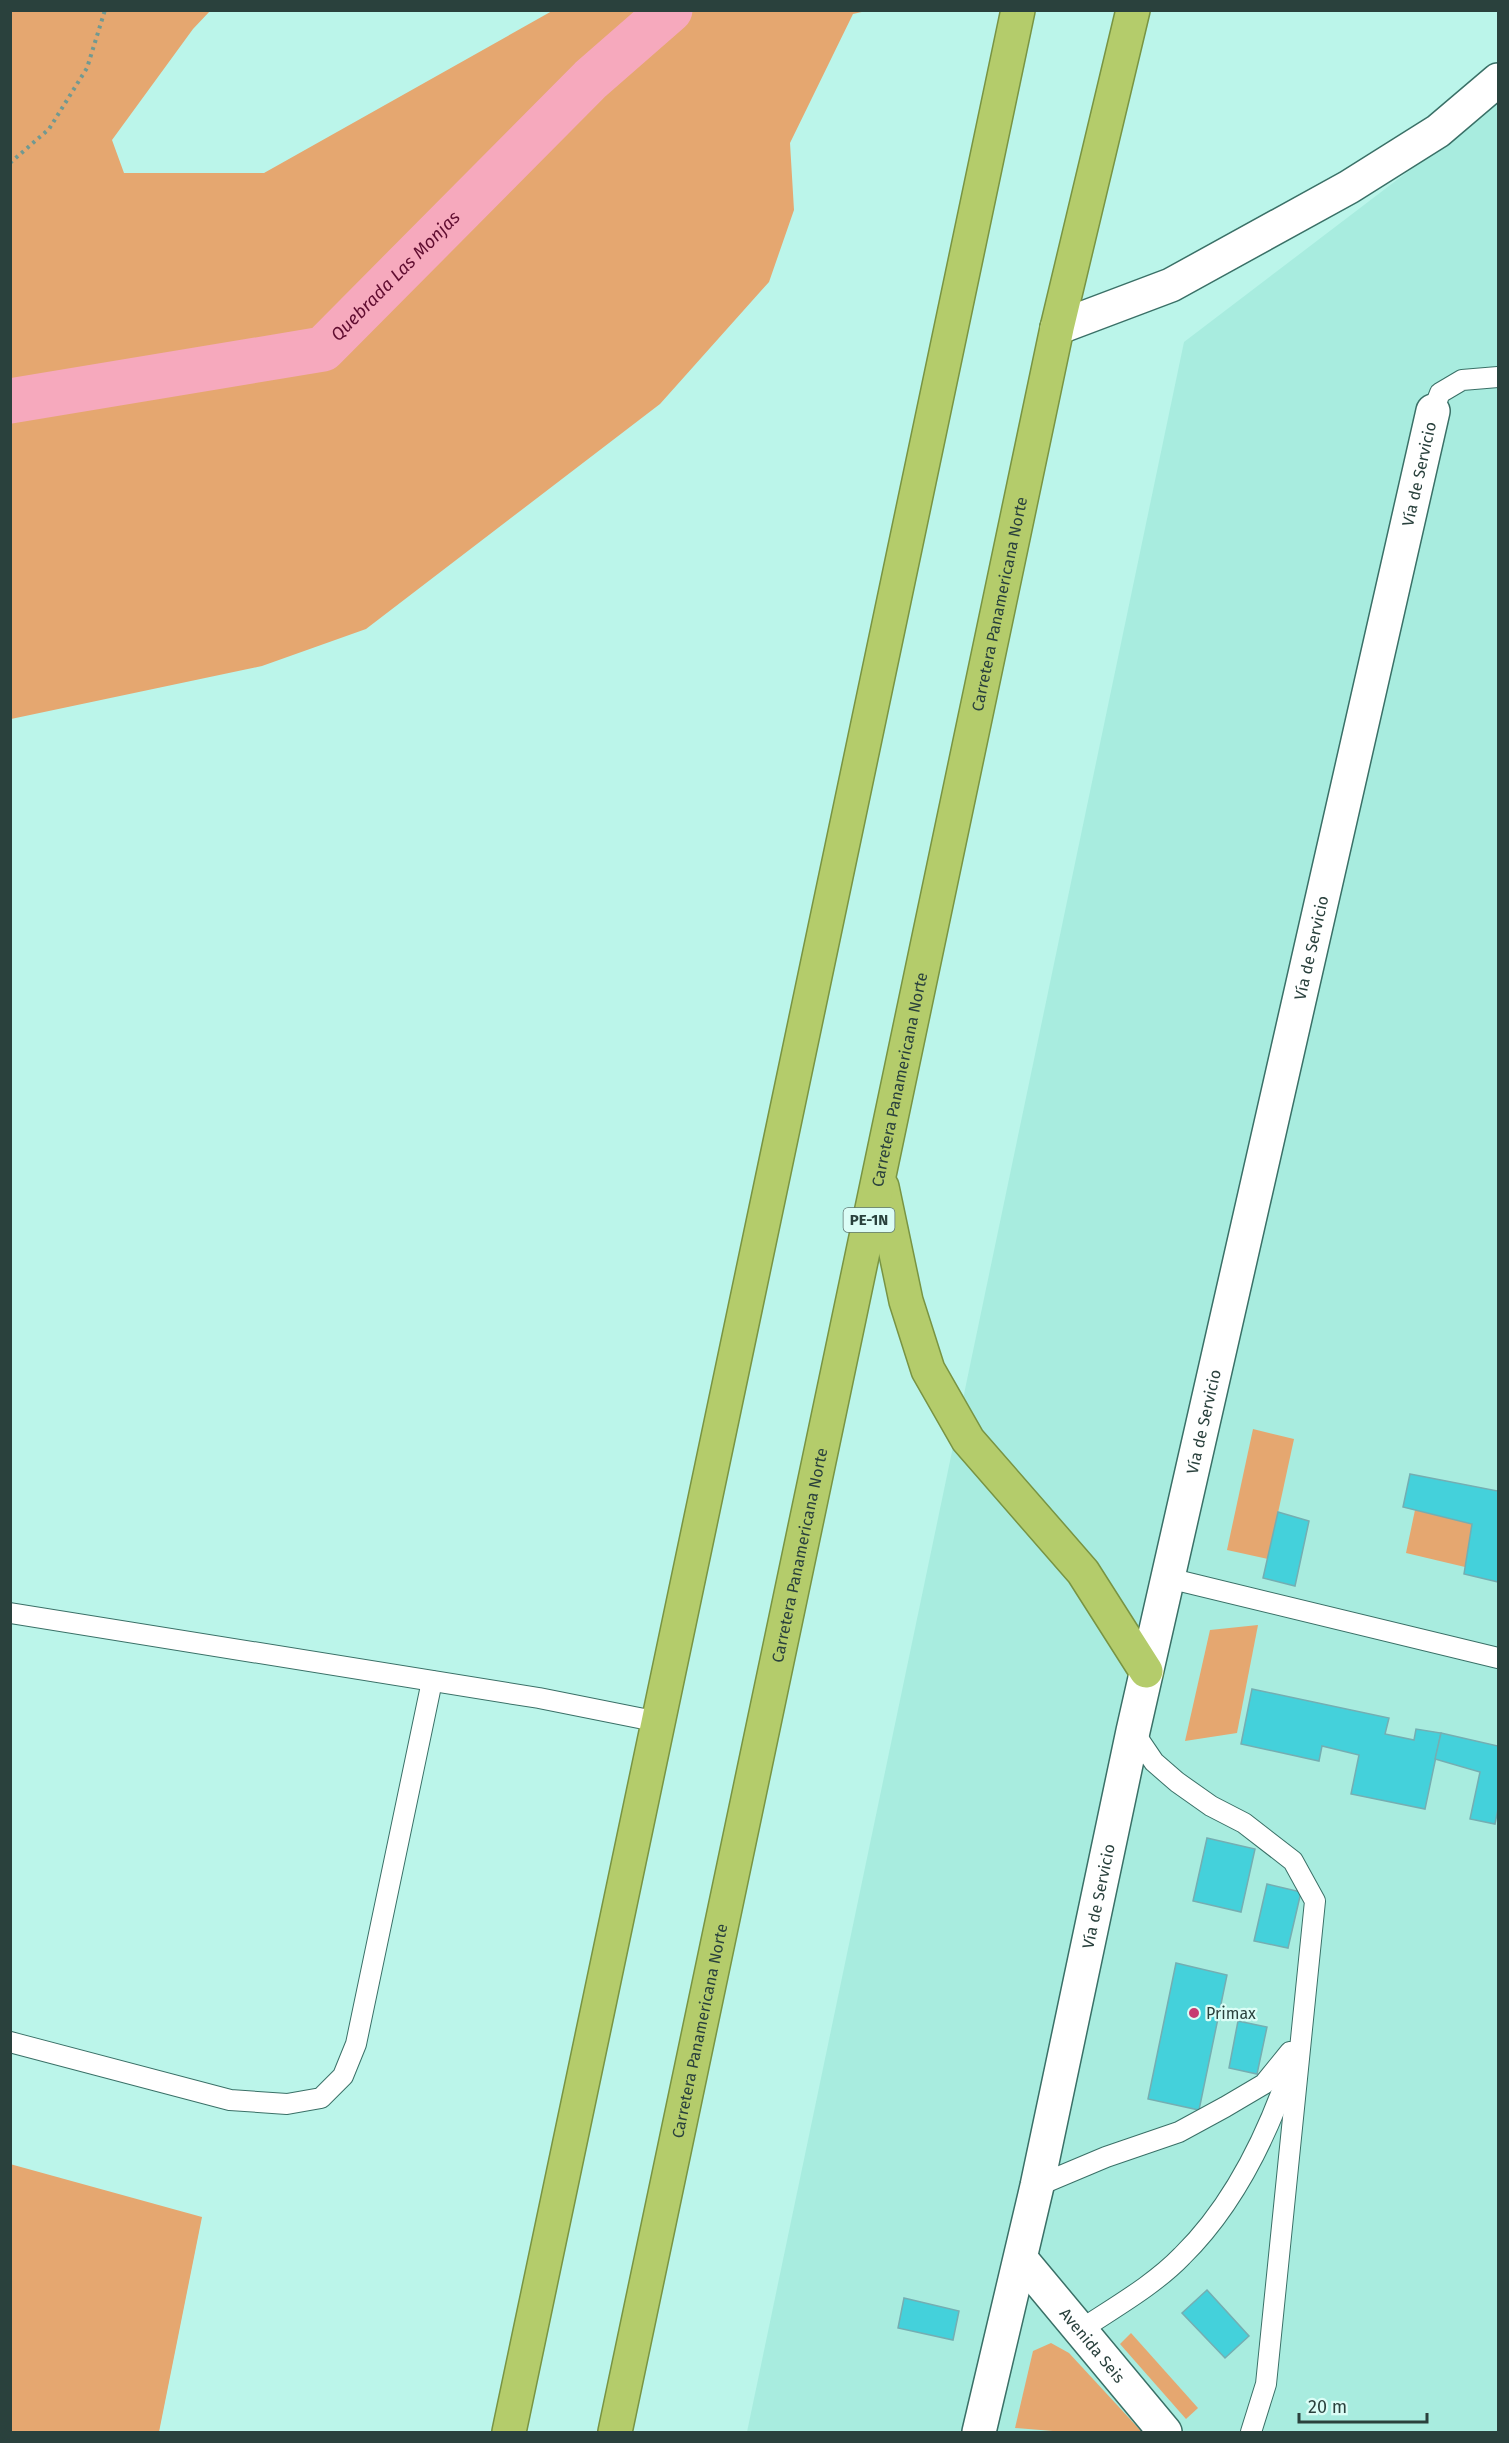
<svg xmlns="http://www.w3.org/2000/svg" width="1509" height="2443" font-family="'Fira Sans',sans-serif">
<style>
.built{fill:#a8ecdf}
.green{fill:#e5a770}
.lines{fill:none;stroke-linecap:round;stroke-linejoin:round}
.canal{stroke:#f6a9bd;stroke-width:45}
.building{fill:#44d1db;stroke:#74aeb2;stroke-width:1.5}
.service-casing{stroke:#3a7067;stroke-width:22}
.minor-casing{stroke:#3a7067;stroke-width:36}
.trunk-casing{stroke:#789443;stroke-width:36}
.path{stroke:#719991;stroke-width:4;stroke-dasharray:3 4.5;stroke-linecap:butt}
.service{stroke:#fff;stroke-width:20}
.minor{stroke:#fff;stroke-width:33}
.trunk{stroke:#b4cc6b;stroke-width:33}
.poi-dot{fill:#c73b70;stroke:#dbfdf6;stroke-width:2}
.labels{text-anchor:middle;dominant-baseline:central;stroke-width:4.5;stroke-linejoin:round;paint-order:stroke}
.shield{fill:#dbfdf6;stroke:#5f7974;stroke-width:1.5}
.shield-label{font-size:15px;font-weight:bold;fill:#2a413d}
.street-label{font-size:16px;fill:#2a413d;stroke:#dbfdf6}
.poi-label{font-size:16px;fill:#2a413d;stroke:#dbfdf6;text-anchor:start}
.water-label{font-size:18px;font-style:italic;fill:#600d30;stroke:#dbfdf6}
</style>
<rect width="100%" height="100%" fill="#bbf5ea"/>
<polygon class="built" points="1498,103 1498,2432 747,2432 1184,342"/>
<g class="green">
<polygon points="10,11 210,11 193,29 112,140 124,173 264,173 552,11 866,11 853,14 790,143 794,210 769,282 660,404 366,629 262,666 11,719"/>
<polygon points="1253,1429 1294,1439 1268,1559 1227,1550"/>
<polygon points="1415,1510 1472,1524 1465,1567 1406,1553"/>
<polygon points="1258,1625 1237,1733 1185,1741 1210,1630"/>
<polygon points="10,2164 202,2217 159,2432 11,2432"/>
<polygon points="1131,2333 1198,2408 1186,2419 1120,2344"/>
<polygon points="1051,2343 1069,2353 1142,2432 1065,2432 1015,2428 1033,2351"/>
</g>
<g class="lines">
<path class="canal" id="s1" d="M10 401 323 349 591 79 670 10"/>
</g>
<g class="building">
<polygon points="1410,1474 1498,1491 1498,1582 1464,1574 1472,1524 1403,1507"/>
<polygon points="1278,1512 1309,1521 1295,1586 1263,1578"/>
<polygon points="1252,1689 1389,1718 1385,1734 1414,1740 1416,1729 1441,1733 1425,1809 1351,1794 1359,1755 1322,1746 1319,1761 1241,1744"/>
<polygon points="1441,1733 1498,1746 1498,1809 1495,1824 1470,1819 1480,1772 1435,1759"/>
<polygon points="1207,1838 1255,1849 1241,1912 1193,1901"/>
<polygon points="1267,1884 1301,1892 1288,1948 1254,1941"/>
<polygon points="1176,1963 1227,1975 1199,2110 1148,2099"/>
<polygon points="1238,2021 1267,2027 1257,2074 1229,2068"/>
<polygon points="1207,2290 1249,2336 1225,2358 1182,2313"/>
<polygon points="904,2298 959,2311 953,2340 898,2328"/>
</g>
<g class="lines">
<g class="service-casing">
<g id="service">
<polyline points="1433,411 1440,393 1462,380 1498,377"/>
<polyline points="1168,1578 1498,1658"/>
<polyline points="10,1613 539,1698 659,1722"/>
<polyline points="1133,1731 1154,1762 1177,1782 1211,1806 1244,1823 1293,1861 1315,1901 1266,2384 1251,2432"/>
<polyline points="10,2042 230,2100 287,2104 321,2098 343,2076 356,2044 432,1681"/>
<polyline points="1037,2186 1106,2157 1179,2132 1225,2107 1264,2084 1290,2052"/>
<path d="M1079 2331C1113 2308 1153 2286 1182 2256 1233 2206 1266 2138 1289 2072"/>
</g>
</g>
<g class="minor-casing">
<g id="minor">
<polyline points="1057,328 1171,285 1349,187 1438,131 1498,80"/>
<path id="s2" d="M1021 2259 1165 2432"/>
<path id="s3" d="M979 2432 1037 2186 1133 1731 1433 411"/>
</g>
</g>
<g class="trunk-casing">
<g id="trunk">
<polyline points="882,1187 906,1301 928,1370 968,1440 1083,1572 1146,1671"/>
<polyline points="509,2432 1018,10"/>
<path id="s4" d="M615 2432 1057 328 1133 10"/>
</g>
</g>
<polyline class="path" points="10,163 49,129 87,68 105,10"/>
<use href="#service" class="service"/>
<use href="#minor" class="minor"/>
<use href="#trunk" class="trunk"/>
</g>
<circle class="poi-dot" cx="1194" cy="2013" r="6"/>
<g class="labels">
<rect class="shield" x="843.5" y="1208" width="51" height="24" rx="4.5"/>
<g class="shield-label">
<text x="869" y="1220">PE-1N</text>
</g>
<g class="street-label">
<text stroke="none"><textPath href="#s3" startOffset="2007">Vía de Servicio</textPath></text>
<text stroke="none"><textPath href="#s4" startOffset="1868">Carretera Panamericana Norte</textPath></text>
<text stroke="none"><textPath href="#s3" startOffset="1521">Vía de Servicio</textPath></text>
<text stroke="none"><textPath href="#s4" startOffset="1382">Carretera Panamericana Norte</textPath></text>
<text stroke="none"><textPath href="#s3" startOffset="1035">Vía de Servicio</textPath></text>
<text stroke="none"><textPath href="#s4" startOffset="896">Carretera Panamericana Norte</textPath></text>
<text stroke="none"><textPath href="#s3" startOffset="549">Vía de Servicio</textPath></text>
<text stroke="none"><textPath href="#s4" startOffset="410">Carretera Panamericana Norte</textPath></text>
<text stroke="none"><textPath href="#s2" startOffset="112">Avenida Seis</textPath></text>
</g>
<g class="poi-label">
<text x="1206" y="2013">Primax</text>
</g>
<g class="water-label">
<text stroke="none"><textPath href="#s1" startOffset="420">Quebrada Las Monjas</textPath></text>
</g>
</g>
<rect width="1509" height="2443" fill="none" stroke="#2a413d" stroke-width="24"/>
<path d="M1299 2413v9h128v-9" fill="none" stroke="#2a413d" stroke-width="3"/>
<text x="1308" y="2413" font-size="18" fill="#2a413d" stroke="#dbfdf6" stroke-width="4.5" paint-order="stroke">20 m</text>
</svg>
